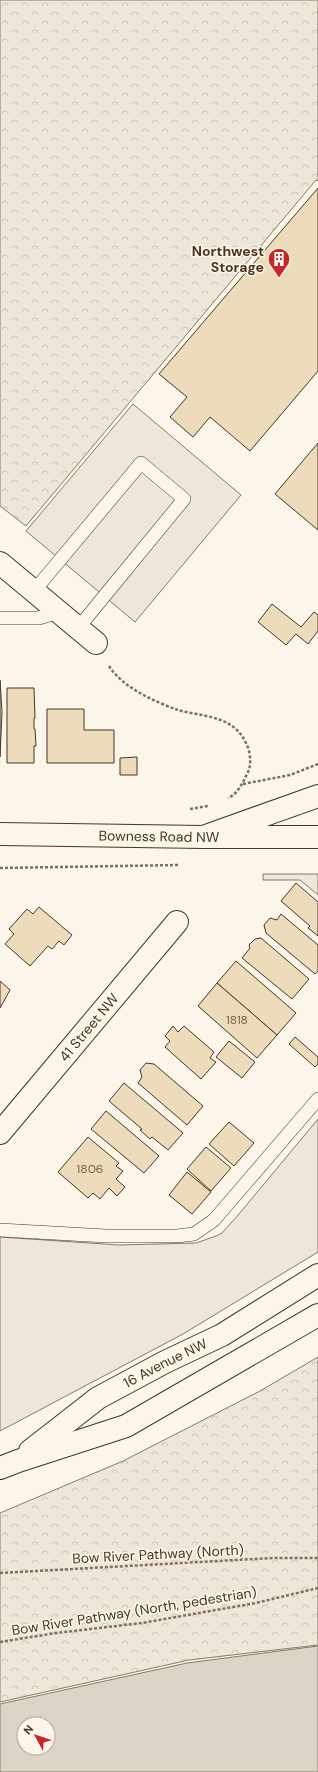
<svg xmlns="http://www.w3.org/2000/svg" width="318" height="1772" font-family="'DM Sans',sans-serif">
<style>
.green{fill:#ede6d9;stroke:#887966}
.forest{fill:url(#forest-crowns);stroke:#887966}
.parking{fill:#ede7d9;stroke:#887966}
.water{fill:#dcd4c6;stroke:#887966;fill-rule:evenodd}
.building{fill:#ecdcbc;stroke:#4a3520}
.lines{fill:none;stroke-linecap:round;stroke-linejoin:round}
.service-casing{stroke:#4a3520;stroke-width:14}
.minor-casing{stroke:#4a3520;stroke-width:24}
.tertiary-casing{stroke:#4a3520;stroke-width:24}
.trunk-casing{stroke:#4a3520;stroke-width:24}
.path{stroke:#7f6f5c;stroke-width:2.5;stroke-dasharray:3 2;stroke-linecap:butt}
.service{stroke:#fbf6e9;stroke-width:13}
.minor{stroke:#fbf6e9;stroke-width:22}
.tertiary{stroke:#fbf6e9;stroke-width:22}
.trunk{stroke:#fbf6e9;stroke-width:22}
.labels{text-anchor:middle;dominant-baseline:central;stroke-width:3;stroke-linejoin:round;paint-order:stroke}
.number-label{font-size:12px;fill:#725f47}
.poi-label{font-size:14px;font-weight:bold;fill:#4a3520;stroke:#fbf6e9;text-anchor:end}
.street-label{font-size:14px;fill:#4a3520;stroke:#fbf6e9}
</style>
<defs>
<pattern id="forest-crowns" width="20" height="18" patternUnits="userSpaceOnUse"><rect width="20" height="18" fill="#ede6d9"/><path d="M2 6a3 3 0 1 1 6 0M12 15a3 3 0 1 1 6 0" fill="none" stroke="#cdc6ba"/></pattern>
</defs>
<rect width="100%" height="100%" fill="#fbf6e9"/>
<g class="green">
<polygon points="263,874 318,874 318,895 300,880 263,880"/>
<polygon points="318,1119 318,1252 183,1334 0,1431 0,1237 119,1245 196,1243 216,1236 222,1233 239,1214"/>
</g>
<g class="forest">
<polygon points="0,0 318,0 318,181 316,180 26,526 0,506"/>
<polygon points="318,1357 318,1645 189,1660 0,1702 0,1513 123,1461 260,1391"/>
</g>
<polygon class="parking" points="133,404 241,495 135,622 26,531"/>
<path class="water" d="M318 1646V1772H0V1704L187 1663ZM24 1724H48V1748H24Z"/>
<g class="building">
<polygon points="318,188 318,371 250,451 210,417 193,437 170,417 187,397 159,374"/>
<polygon points="318,443 318,530 275,494"/>
<polygon points="272,604 301,627 314,612 318,615 318,631 308,644 296,634 286,645 258,622"/>
<polygon points="0,680 2,712 0,757"/>
<polygon points="7,688 34,688 35,718 34,718 34,729 35,729 36,746 34,746 34,763 7,763"/>
<polygon points="47,709 84,709 84,730 114,730 114,763 47,763"/>
<polygon points="137,757 137,775 120,775 120,758"/>
<polygon points="296,883 318,902 318,936 308,928 310,926 281,901"/>
<polygon points="39,907 72,935 64,945 59,941 52,949 48,946 30,966 5,944 14,934 9,929 27,909 33,914"/>
<polygon points="281,914 318,945 318,971 315,974 266,933 264,925 270,918 277,920"/>
<polygon points="261,938 309,979 292,999 242,958 250,948 249,945 255,939"/>
<polygon points="236,961 296,1013 277,1035 217,983"/>
<polygon points="0,981 10,990 0,1008"/>
<polygon points="217,983 277,1035 257,1058 198,1006"/>
<polygon points="173,1026 178,1032 184,1026 214,1052 210,1058 216,1062 201,1079 165,1047 170,1041 165,1036"/>
<polygon points="295,1037 318,1057 318,1064 315,1067 289,1044"/>
<polygon points="229,1041 255,1062 242,1078 216,1057"/>
<polygon points="146,1063 154,1064 203,1106 187,1125 138,1083 142,1077 140,1070"/>
<polygon points="124,1083 183,1133 168,1150 152,1137 150,1139 140,1130 142,1129 109,1101"/>
<polygon points="106,1111 159,1156 144,1173 91,1129"/>
<polygon points="229,1122 254,1143 234,1166 209,1144"/>
<polygon points="88,1137 119,1163 116,1166 123,1171 116,1179 125,1187 117,1196 109,1188 100,1199 93,1193 88,1198 58,1172"/>
<polygon points="206,1147 231,1168 211,1191 187,1169"/>
<polygon points="187,1172 211,1192 192,1214 169,1195"/>
</g>
<g class="lines">
<g class="service-casing">
<g id="service">
<polyline points="34,591 141,463 184,499 79,627"/>
<polyline points="0,618 39,618 58,612"/>
<polyline points="0,1230 106,1236 177,1236 194,1234 214,1220 318,1099"/>
</g>
</g>
<g class="minor-casing">
<g id="minor">
<polyline points="0,563 96,643"/>
<path id="s1" d="M0 1133 177 922"/>
</g>
</g>
<g class="tertiary-casing">
<g id="tertiary">
<path id="s2" d="M0 834 203 837H318"/>
</g>
</g>
<g class="trunk-casing">
<g id="trunk">
<polyline points="203,837 318,796"/>
<path id="s3" d="M30 1451 98 1398 165 1362 222 1335 318 1275"/>
<polyline points="0,1468 18,1461 126,1426 318,1315"/>
</g>
</g>
<g class="path">
<path d="M109 666C122 687 155 702 178 710 203 717 233 715 246 743 250 751 252 763 248 772 243 782 238 794 228 798"/>
<polyline points="243,784 290,775 318,764"/>
<polyline points="190,809 208,806"/>
<polyline points="0,868 179,865"/>
<polyline points="0,1573 272,1558 318,1558"/>
<polyline points="0,1642 56,1633 142,1623 256,1603 318,1588"/>
</g>
<use href="#service" class="service"/>
<use href="#minor" class="minor"/>
<use href="#tertiary" class="tertiary"/>
<use href="#trunk" class="trunk"/>
</g>
<defs>
<g id="building-pin" transform="scale(1.15)"><path d="M0 17L-7.5 6A9.5 9.5 0 1 1 7.5 6Z" fill="#c62828" stroke="#fbf6e9"/><path d="M-4-6H4V6H1V3H-1V6H-4ZM-2.5-4.3h1.7v1.8h-1.7ZM.8-4.3h1.7v1.8H.8ZM-2.5-1h1.7V.8h-1.7ZM.8-1h1.7V.8H.8Z" fill="#fff"/></g>
</defs>
<g fill-rule="evenodd">
<use href="#building-pin" x="279" y="259"/>
</g>
<g class="labels">
<g class="number-label">
<text x="237" y="1020">1818</text>
<text x="90" y="1169">1806</text>
</g>
<g class="poi-label">
<text x="264" y="251">Northwest<tspan x="264" dy="16">Storage</tspan></text>
</g>
<g class="street-label">
<text stroke="none"><textPath href="#s2" startOffset="159">Bowness Road NW</textPath></text>
<text stroke="none"><textPath href="#s1" startOffset="138">41 Street NW</textPath></text>
<text stroke="none"><textPath href="#s3" startOffset="162">16 Avenue NW</textPath></text>
<text transform="translate(158 1554) rotate(-3)">Bow River Pathway (North)</text>
<text transform="translate(134 1611) rotate(-9)">Bow River Pathway (North, pedestrian)</text>
</g>
</g>
<g transform="translate(36 1736) rotate(310)"><circle r="19" fill="#fbf6e9" stroke="#b4a999"/>
<path d="M0-3L7 15L0 10L-7 15Z" fill="#c62828"/>
<text y="-6" font-size="11" font-weight="bold" text-anchor="middle" fill="#4a3520">N</text>
</g>
</svg>
